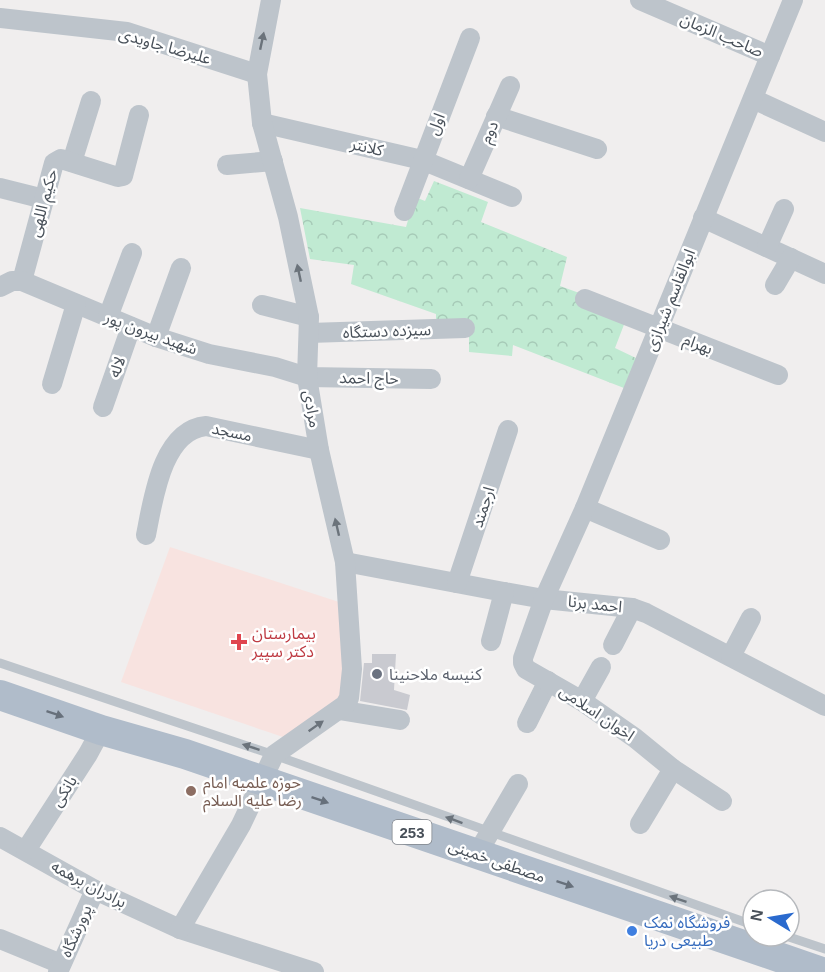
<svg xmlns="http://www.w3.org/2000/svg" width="825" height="972" font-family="Helvetica,'Noto Sans Arabic',sans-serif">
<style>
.medical{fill:#f8e3e0}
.park{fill:url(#park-crowns)}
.building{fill:#c9cad0}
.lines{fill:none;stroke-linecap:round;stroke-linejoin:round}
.lane{stroke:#bdc4cb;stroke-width:9}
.street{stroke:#bdc4cb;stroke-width:20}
.primary{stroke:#b0bcca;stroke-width:30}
.oneway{fill:#6b737b}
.oneway2{fill:#67707b}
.health-dot{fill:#e0444e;stroke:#fff;stroke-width:2}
.worship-dot{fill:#6b7280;stroke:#fff;stroke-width:2}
.education-dot{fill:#8d6e63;stroke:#fff;stroke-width:2}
.shop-dot{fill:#3f7fe0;stroke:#fff;stroke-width:2}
.labels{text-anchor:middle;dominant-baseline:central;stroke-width:5;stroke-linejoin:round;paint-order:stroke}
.shield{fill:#fff;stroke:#7f848b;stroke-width:1.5}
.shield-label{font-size:15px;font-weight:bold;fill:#485059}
.street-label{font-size:16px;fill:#485059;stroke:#fff}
.health-label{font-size:16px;fill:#be3a42;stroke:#fff;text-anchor:start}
.worship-label{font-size:16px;fill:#5b616d;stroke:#fff;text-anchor:start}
.education-label{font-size:16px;fill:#785e54;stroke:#fff;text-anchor:start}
.shop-label{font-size:16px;fill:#366cbe;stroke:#fff;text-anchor:start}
</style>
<defs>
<pattern id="park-crowns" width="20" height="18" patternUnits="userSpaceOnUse" patternTransform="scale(1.5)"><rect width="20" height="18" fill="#c0ead2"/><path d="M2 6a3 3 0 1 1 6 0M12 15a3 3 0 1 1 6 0" fill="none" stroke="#a6cab7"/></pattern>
</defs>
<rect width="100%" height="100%" fill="#f0eeee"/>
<polygon class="medical" points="170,547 342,603 345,690 334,703 297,732 283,737 121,682"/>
<polygon class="park" points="434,181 488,202 481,222 567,257 560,286 582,294 625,322 615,348 638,359 624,388 513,345 512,356 469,352 469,324 436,326 436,314 351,284 354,265 310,259 300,208 406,227 415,197 425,201"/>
<polygon class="building" points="372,654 396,654 394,690 410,695 407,710 360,701 364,663 372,663"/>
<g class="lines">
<g class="lane">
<polyline points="0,663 274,755 753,925"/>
<polyline points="786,936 825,949"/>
</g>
<g class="street">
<polyline points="640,0 770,56"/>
<polyline points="0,18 127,32 257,74"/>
<polyline points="753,99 825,132"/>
<polyline points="496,116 597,149"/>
<polyline points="262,123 422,160 512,197"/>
<polyline points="72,162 91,101"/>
<polyline points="227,165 273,161"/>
<polyline points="469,179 510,86"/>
<polyline points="0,188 44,199"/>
<polyline points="404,211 470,38"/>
<polyline points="703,218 825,274"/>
<polyline points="767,247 784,209"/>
<polyline points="22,281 54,163 61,159 118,177 123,176 139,115"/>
<polyline points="775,285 791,258"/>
<polyline points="0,287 12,281 22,281 156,337 209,354 275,367 307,377 431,379"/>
<polyline points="585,299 778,375"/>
<polyline points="262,305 309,317"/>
<polyline points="108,317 132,253"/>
<polyline points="309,333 465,328"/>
<polyline points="156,337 181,268"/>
<polyline points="52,384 76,304"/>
<polyline points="103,407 131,327"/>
<polyline points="585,508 660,540"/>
<path d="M146 535C153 500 162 430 206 426L319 450"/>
<polyline points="345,562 504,592 544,599 632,608 646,613 825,706"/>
<polyline points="457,583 508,430"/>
<polyline points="491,641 504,592"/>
<polyline points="613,645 632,608"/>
<polyline points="731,656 751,618"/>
<polyline points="582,701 601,667"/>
<polyline points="339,710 400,720"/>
<polyline points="527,723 548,681"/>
<polyline points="722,801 673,769 635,738 582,701 526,669 523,663 523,658 544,599 585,508 793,0"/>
<polyline points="640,824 673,769"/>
<polyline points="0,837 95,890 180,929 314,972"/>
<polyline points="26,850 88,754 101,730"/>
<polyline points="477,854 518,784"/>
<polyline points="180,929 241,825 274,755 345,705 349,698 352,669 345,562 319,450 307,377 309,317 288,217 262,123 257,74 271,0"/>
<polyline points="0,939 61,964"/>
<polyline points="58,972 95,890"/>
</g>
<polyline class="primary" points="0,695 101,730 185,754 822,972"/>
</g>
<defs><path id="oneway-solid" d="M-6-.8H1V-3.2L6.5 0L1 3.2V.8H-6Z" transform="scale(1.5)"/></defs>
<g class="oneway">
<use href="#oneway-solid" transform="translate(262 41) rotate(-78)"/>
<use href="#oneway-solid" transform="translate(299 273) rotate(-102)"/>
<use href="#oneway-solid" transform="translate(337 527) rotate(-103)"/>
<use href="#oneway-solid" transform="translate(316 726) rotate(-35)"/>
<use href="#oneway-solid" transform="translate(251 747) rotate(-162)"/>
<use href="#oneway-solid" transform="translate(454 820) rotate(-160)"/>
<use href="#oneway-solid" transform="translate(678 899) rotate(-161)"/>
</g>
<g class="oneway2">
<use href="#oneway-solid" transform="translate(55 714) rotate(19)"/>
<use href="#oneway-solid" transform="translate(320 800) rotate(19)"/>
<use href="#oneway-solid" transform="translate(565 884) rotate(19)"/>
</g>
<path class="health-dot" d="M236 633h6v6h6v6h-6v6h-6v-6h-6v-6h6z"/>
<circle class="worship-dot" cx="377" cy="674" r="6"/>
<circle class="education-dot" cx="191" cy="791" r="6"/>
<circle class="shop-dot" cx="632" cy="931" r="6"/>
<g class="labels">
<rect class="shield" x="392.5" y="820" width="39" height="24" rx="4.5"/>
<g class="shield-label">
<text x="412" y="832">253</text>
</g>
<g class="street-label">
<text transform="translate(722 35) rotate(23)">صاحب الزمان</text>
<text transform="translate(165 46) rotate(16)">علیرضا جاویدی</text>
<text transform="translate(436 124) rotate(-69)">اول</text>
<text transform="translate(489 132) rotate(-66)">دوم</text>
<text transform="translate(367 147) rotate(13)">کلانتر</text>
<text transform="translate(43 203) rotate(-75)">حکیم اللهی</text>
<text transform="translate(670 300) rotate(-68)">ابوالقاسم شیرازی</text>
<text transform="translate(387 331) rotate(-2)">سیزده دستگاه</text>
<text transform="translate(151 333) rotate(20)">شهید بیرون پور</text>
<text transform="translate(698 344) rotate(21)">بهرام</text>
<text transform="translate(117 367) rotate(-70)">لاله</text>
<text transform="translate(369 378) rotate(1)">حاج احمد</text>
<text transform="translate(312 409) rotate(80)">مرادی</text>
<text transform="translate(232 432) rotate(12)">مسجد</text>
<text transform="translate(483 507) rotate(-72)">ارجمند</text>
<text transform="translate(595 604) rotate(6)">احمد برنا</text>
<text transform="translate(597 713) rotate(34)">اخوان اسلامی</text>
<text transform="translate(64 791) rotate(-57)">بانکی</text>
<text transform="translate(497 861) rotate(19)">مصطفی خمینی</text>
<text transform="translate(89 884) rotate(28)">برادران برهمه</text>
<text transform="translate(76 931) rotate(-66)">پرورشگاه</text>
</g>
<g class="health-label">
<text x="252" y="633">بیمارستان<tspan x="252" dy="18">دکتر سپیر</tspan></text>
</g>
<g class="worship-label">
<text x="389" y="674">کنیسه ملاحنینا</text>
</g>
<g class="education-label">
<text x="203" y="782">حوزه علمیه امام<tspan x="203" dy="18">رضا علیه السلام</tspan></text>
</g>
<g class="shop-label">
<text x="644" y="922">فروشگاه نمک<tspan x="644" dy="18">طبیعی دریا</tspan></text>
</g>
</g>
<g transform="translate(771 918) rotate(281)"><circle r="28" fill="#ffffff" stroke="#b6b9bd" stroke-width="1.5"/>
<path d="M0-4.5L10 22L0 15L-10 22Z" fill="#2a6ace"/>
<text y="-9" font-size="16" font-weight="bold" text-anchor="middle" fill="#485059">N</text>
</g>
</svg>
